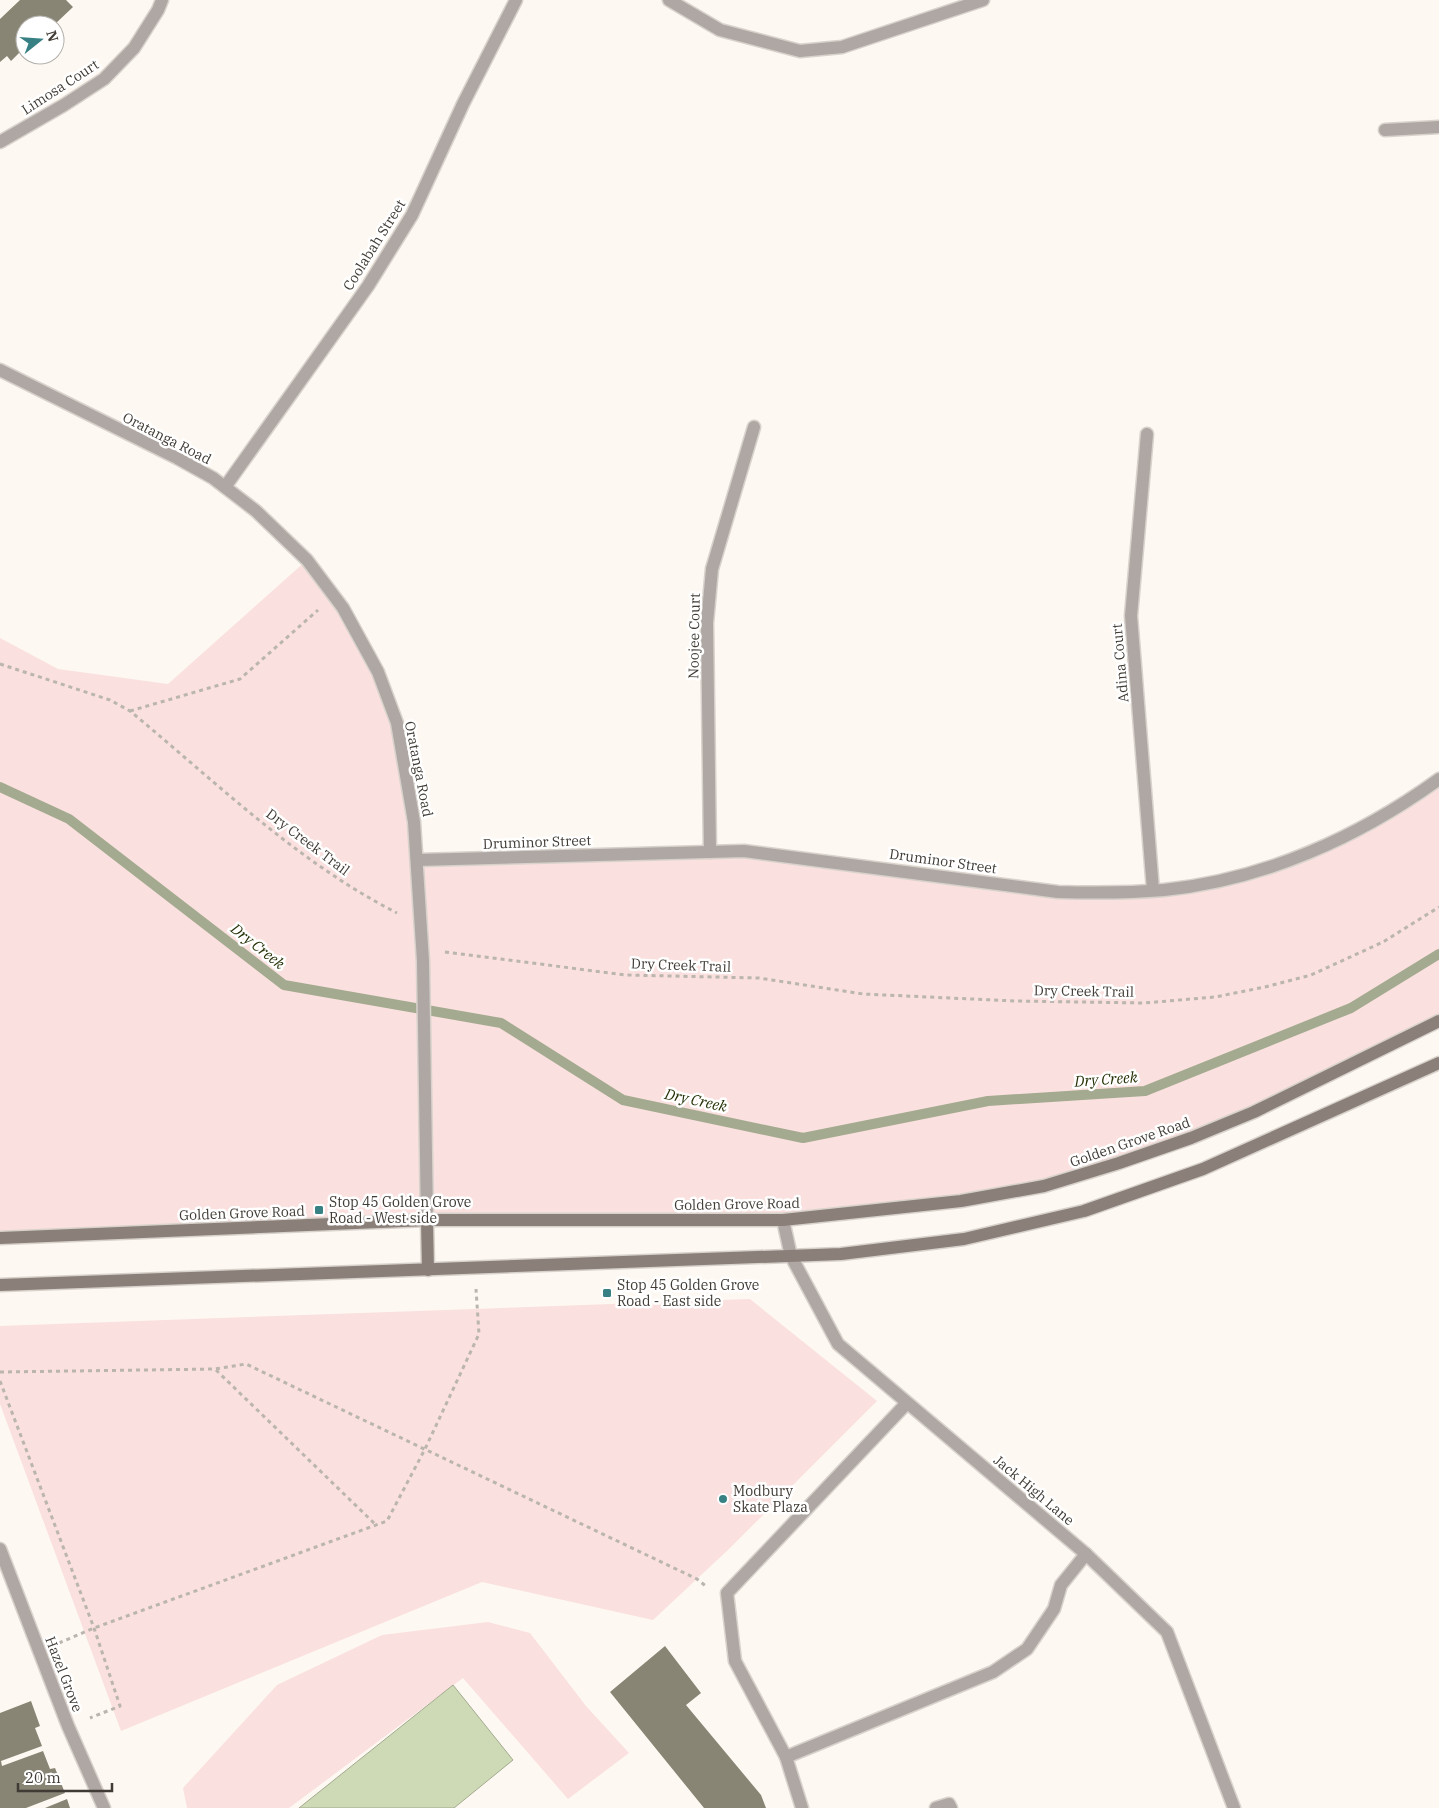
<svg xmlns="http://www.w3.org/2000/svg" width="1439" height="1808" font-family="'IBM Plex Serif',serif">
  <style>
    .green { fill: #fae0de }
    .water { fill: #cddab5; stroke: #a3aa8f }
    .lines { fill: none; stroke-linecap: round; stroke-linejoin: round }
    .stream { stroke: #a3aa8f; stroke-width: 10 }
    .building { fill: #888574 }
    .service-casing { stroke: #d8d2cc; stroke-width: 15 }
    .minor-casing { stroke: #d8d2cc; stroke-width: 15 }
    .secondary-casing { stroke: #d8d2cc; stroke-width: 15 }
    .path { stroke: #bbb5af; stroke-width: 3; stroke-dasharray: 4 4; stroke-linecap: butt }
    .service { stroke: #afa7a3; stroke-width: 12 }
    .minor { stroke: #afa7a3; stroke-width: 12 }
    .secondary { stroke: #8b7f79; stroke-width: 12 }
    .poi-dot { fill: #378084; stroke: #fff; stroke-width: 2 }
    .labels { text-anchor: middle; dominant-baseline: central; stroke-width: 5; stroke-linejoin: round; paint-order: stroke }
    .street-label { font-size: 14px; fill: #403b35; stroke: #fff }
    .poi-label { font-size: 14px; fill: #403b35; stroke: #fff; text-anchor: start }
    .water-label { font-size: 15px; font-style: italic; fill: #243005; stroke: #fff }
  </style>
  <rect width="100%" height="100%" fill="#fef8f2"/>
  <g class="green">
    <path d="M307,560L334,596L397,723L418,860L744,851L1058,892L1165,890L1309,853L1439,779V1021L1254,1112L1044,1186L783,1220H427L0,1238V638L58,669L168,684Z"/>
    <path d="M750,1299L877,1401L729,1549L653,1620L482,1582L121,1731L0,1404V1326Z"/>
    <path d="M488,1622L530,1633L586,1706L629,1753L568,1799L463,1678L289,1808H187L183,1788L277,1685L382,1635Z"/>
  </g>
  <path class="water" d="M453,1685L513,1760L454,1808H299Z"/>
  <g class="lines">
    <path class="stream" d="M0,787L69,819L284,985L501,1023L623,1100L803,1138L988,1101L1145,1091L1351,1008L1439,954"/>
  </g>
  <g class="building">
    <path d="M20,0H66L73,7L54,25H25V47L11,61L7,56L0,62V19Z"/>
    <path d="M665,1646L701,1693L686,1705L761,1795L766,1808H704L610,1692Z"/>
    <path d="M31,1701L40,1726L35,1728L42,1746L1,1761L2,1766L43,1751L50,1769L55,1768L65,1793L26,1808H0V1713Z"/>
    <path d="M67,1799L70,1808H45Z"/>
  </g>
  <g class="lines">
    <g class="service-casing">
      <g id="service">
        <path d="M786,1757L993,1672L1027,1649L1054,1609L1061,1585L1086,1554"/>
        <path d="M802,1808L786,1757L735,1661L727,1593L907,1403"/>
        <path d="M936,1808L949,1804L951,1808"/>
      </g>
    </g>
    <g class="minor-casing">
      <g id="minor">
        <path d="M669,0L720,30L800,51L842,47L983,0"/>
        <path d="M1385,130L1439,127"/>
        <path d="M0,142L64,105L104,79L134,48L158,10L162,0"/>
        <path d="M0,370L177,458L213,478L256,511L307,560L343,608L378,672L397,723L414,822L423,961L427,1220"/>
        <path d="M1147,434L1131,616L1153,890"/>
        <path d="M225,487L368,286L412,215L463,104L516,0"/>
        <path d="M710,852L707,623L712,569L754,427"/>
        <path d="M418,860L744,851L1058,892C1094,893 1129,893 1164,890C1264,880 1359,837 1439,779"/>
        <path d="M783,1220L791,1256L838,1344L1086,1554L1167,1632L1234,1808"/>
        <path d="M0,1549L68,1726L104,1808"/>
      </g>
    </g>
    <g class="secondary-casing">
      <g id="secondary">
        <path d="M427,1220L428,1270"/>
        <path d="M0,1238L427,1220H783L961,1201L1044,1186L1119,1163L1191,1138L1254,1112L1439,1021"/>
        <path d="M0,1285L841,1254L964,1239L1084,1211L1203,1169L1439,1063"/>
      </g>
    </g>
    <g class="path">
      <path d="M0,664L110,700L130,711C216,782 297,862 397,913"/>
      <path d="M130,711L240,679L318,610"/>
      <path d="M445,952L626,975L759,978L863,994L1015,1001L1144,1003L1215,997L1265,987L1311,975L1383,942L1439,907"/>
      <path d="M216,1370L376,1525"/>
      <path d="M0,1372L215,1369L246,1364L697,1579L707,1587"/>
      <path d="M0,1381L94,1628L120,1706L90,1718"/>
      <path d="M59,1643L94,1628L387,1521L425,1449L479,1334L476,1289"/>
    </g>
    <use href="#service" class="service"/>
    <use href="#minor" class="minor"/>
    <use href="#secondary" class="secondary"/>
  </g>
  <g class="poi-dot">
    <rect x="314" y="1205" width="10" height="10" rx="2.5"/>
    <rect x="602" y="1288" width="10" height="10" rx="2.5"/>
    <circle cx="723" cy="1499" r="5"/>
  </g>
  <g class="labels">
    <g class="street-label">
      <text transform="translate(60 87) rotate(-33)">Limosa Court</text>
      <text transform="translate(374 245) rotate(-58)">Coolabah Street</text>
      <text transform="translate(167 438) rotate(27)">Oratanga Road</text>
      <text transform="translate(694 636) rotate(-89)">Noojee Court</text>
      <text transform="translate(1120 663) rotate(-95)">Adina Court</text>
      <text transform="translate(419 769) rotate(79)">Oratanga Road</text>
      <text transform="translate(308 842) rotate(37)">Dry Creek Trail</text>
      <text transform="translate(537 842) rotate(-2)">Druminor Street</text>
      <text transform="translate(943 861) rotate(8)">Druminor Street</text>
      <text transform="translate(681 965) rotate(2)">Dry Creek Trail</text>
      <text transform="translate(1084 991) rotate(1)">Dry Creek Trail</text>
      <text transform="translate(1130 1142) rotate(-19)">Golden Grove Road</text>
      <text transform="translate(737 1204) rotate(-1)">Golden Grove Road</text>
      <text transform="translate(242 1213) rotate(-2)">Golden Grove Road</text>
      <text transform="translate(1034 1490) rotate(40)">Jack High Lane</text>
      <text transform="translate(64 1674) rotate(69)">Hazel Grove</text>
    </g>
    <g class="poi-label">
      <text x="329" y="1202">Stop 45 Golden Grove<tspan x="329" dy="16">Road - West side</tspan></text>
      <text x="617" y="1285">Stop 45 Golden Grove<tspan x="617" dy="16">Road - East side</tspan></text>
      <text x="733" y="1491">Modbury<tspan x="733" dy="16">Skate Plaza</tspan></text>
    </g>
    <g class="water-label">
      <text transform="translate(258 946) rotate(38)">Dry Creek</text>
      <text transform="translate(1106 1079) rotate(-4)">Dry Creek</text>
      <text transform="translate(696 1100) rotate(12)">Dry Creek</text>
    </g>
  </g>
  <g transform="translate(40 40) rotate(73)"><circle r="24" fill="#ffffff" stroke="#b3b1ae"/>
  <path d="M0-4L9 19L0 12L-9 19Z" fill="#378084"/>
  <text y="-8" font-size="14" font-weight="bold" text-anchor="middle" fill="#403b35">N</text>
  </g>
  <path d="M18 1783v8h94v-8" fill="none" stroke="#403b35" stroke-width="2.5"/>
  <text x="25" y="1783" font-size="15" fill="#403b35" stroke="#ffffff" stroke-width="4" paint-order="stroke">20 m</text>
</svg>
